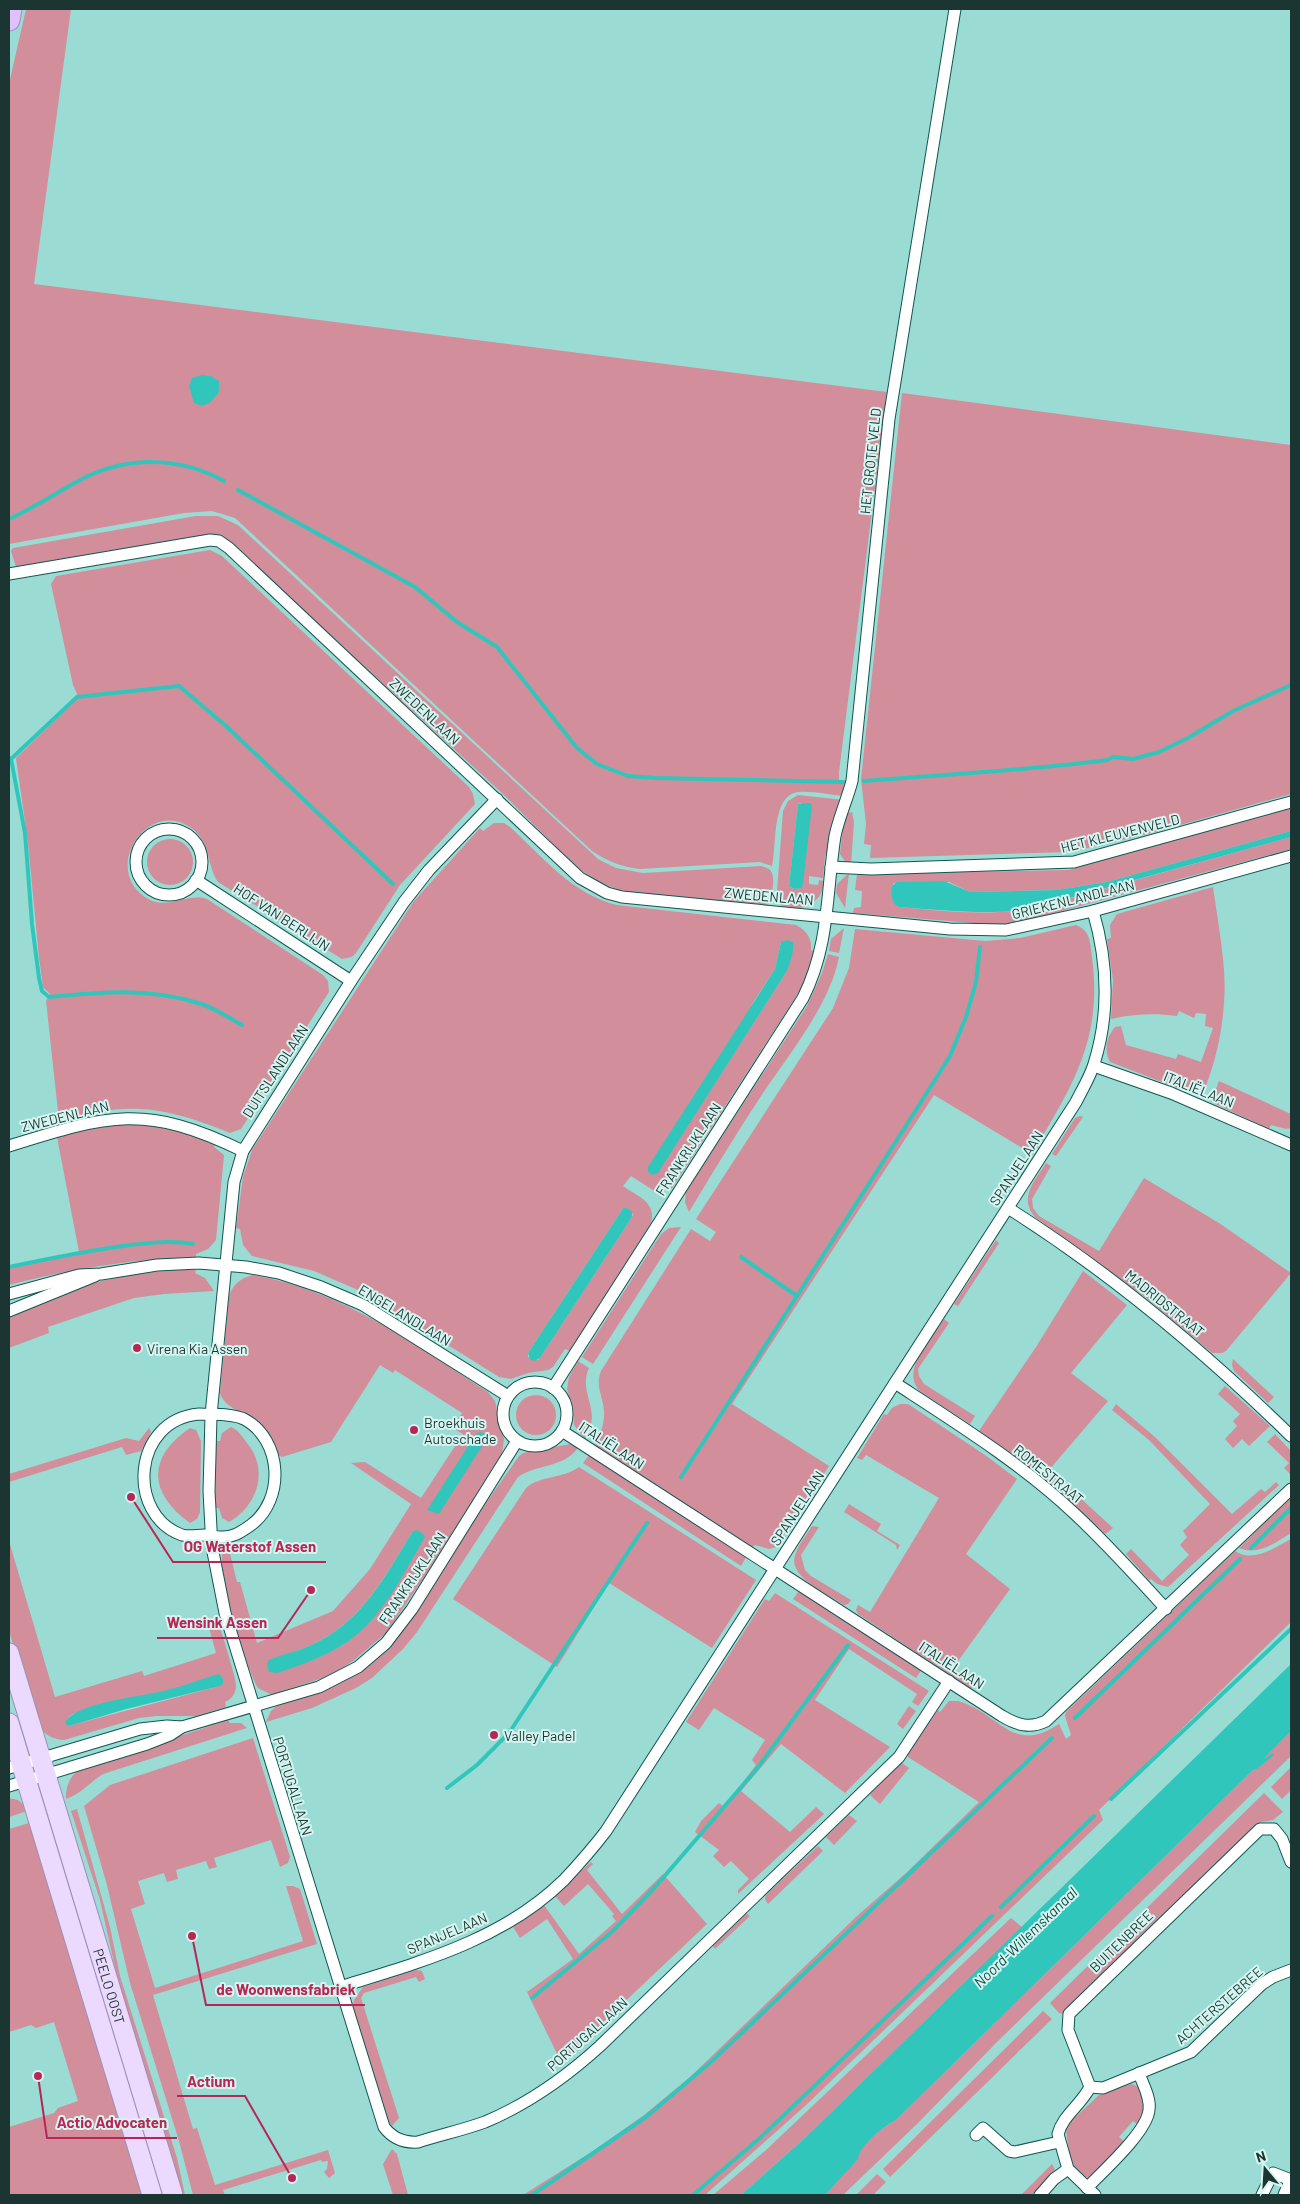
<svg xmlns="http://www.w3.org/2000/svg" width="1300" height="2204" font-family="Barlow,sans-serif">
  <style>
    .green { fill: #d38e9b; fill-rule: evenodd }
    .water { fill: #31c6bb }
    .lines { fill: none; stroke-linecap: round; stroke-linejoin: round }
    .stream { stroke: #31c6bb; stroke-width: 4 }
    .minor-casing { stroke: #105751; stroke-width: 13 }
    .tertiary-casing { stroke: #105751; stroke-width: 17 }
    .primary-casing { stroke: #9a91b6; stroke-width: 21 }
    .motorway-casing { stroke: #9a91b6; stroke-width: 23 }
    .minor { stroke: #fff; stroke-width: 11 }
    .tertiary { stroke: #fff; stroke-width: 15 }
    .primary { stroke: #ecdafe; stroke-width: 19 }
    .motorway { stroke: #dfc2fd; stroke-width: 21 }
    .poi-dot { fill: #b72756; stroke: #d6f5f1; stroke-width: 2 }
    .labels { text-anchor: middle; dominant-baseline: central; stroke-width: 4; stroke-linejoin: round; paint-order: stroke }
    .street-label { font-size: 14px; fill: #1a3532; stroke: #d6f5f1 }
    .poi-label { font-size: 14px; fill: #1a3532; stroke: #d6f5f1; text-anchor: start }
    .water-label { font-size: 15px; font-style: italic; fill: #0f4d48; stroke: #d6f5f1 }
    .leader { fill: none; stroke: #b72756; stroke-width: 2 }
    .callout-dot { fill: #b72756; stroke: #d6f5f1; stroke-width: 2 }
    .callout-label { font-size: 15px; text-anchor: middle; font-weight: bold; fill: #b72756; stroke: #d6f5f1; stroke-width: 4; stroke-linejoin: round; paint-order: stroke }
  </style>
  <rect width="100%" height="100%" fill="#9adbd4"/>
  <g class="green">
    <path d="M26,9H71L34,284L887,392L839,772V780H848L845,796C830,795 814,791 799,792C771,794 777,846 772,866L760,862L640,869C621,867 607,861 592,851L235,518L212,511L184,513L9,544V84Z"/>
    <path d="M902,393L1291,445V794L1148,834L1070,852L870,858L871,845L864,844L866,824L861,779Z"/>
    <path d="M196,516H218L238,525L598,859L616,868L643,873L761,866C762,866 767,868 769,869C777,875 772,898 767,906L623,891L602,884L575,866L504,795L228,541L126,549L16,567L11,551L13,548Z"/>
    <path d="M210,550L222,556L469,787L473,794L475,804L400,885L356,953L352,957L342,959L218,882C207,866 211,845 195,831C149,792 97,873 150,900C170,909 188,893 207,899L323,975L328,981L329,992L241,1129L230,1133C163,1106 129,1101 59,1121L46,1001L50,994L43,987L39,958L28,843L16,758L76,700L77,694L73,685L51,584L56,576Z"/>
    <path d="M798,795L844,800L825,856L823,878L809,876V884L818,885L819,880L823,881C823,885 823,889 821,893C816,906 788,916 779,903L777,891L783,811L788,801ZM801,803L803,884L801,888L795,889L789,886L798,804Z"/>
    <path d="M1291,807V831L1107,882L1057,890L970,892L949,882L894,883C889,890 895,899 898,907C945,911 992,917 1039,907L1291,837V849L1043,916L1004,924H985L853,913L854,908L861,907L862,891L855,890L857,874L1069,870Z"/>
    <path d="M852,812L854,822L851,865L846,863L840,854L843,825L848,813Z"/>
    <path d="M494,823H504L510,827C543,857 572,894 617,905L796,925C807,931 812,938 811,950L816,952L803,984L794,1000L672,1188L656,1192L631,1176L623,1186C637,1196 657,1202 651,1223L570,1351L565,1349L553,1367L548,1370L528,1373L511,1379L499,1377L365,1293L314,1271L252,1256L243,1245L240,1229L236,1228L243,1177L252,1150L414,901L480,828L483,831ZM781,942L785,974L656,1175L754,1001L775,969ZM624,1207L633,1214L632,1217L540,1358L538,1360L528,1357V1353Z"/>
    <circle cx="170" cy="862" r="23"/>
    <path d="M849,873L845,908L836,893L837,884Z"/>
    <path d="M1213,887C1217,915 1222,943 1224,970C1227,1011 1218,1061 1201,1097L1110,1062C1104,1051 1106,1037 1115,1027L1121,1026L1126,1045L1176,1059L1178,1054L1201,1062L1213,1028L1205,1026L1206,1014L1196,1013L1194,1018L1179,1011L1177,1016C1154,1013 1133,1014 1111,1019L1113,980L1107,939L1111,938L1110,925L1117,914Z"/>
    <path d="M1076,925C1091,931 1090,943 1092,957C1103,1040 1072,1086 1032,1154L934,1095L732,1404L829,1466L776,1547L769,1549L755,1545L752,1548L594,1446C600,1435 605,1424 604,1411C603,1396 595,1386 601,1371L691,1229L710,1241L716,1232L696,1219L833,1008L849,968L855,929L985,941L1020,938Z"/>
    <path d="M844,928L839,953L829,951L831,939Z"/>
    <path d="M828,954L839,957C830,1004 790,1053 763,1093C737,1132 713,1172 689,1212L685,1202L686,1192L807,1006L822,973Z"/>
    <path d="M1219,1081L1291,1114V1128L1286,1129L1271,1125L1269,1129L1211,1102Z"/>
    <path d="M1080,1116L1083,1117L1056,1156L1052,1154L1075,1118Z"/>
    <path d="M126,1124C158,1125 186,1132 216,1144L214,1147L224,1155L216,1240L208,1249L196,1254V1257C132,1259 71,1269 9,1285V1267L79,1252L57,1137L99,1127Z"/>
    <path d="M1046,1163L1051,1166L1032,1199L1033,1208L1039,1216L1099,1251L1144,1178L1219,1223L1291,1273L1226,1351L1222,1353H1212L1145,1297L1035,1217C1018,1197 1035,1181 1046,1163Z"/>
    <path d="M681,1227L593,1364L582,1357L661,1234L669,1228Z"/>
    <path d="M996,1240L999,1243L958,1306L954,1304Z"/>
    <path d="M171,1270H196L195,1273L205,1278L214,1291L164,1294L134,1298L48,1327L49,1333L9,1348V1314L88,1284L129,1275Z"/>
    <path d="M1083,1271L1127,1305L1071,1373L1108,1401L1049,1470L1059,1480L1053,1486L979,1431L1036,1347Z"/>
    <path d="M253,1275C342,1290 414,1344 488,1392L495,1401L504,1439L502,1454L497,1463L423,1579L386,1633L353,1661L331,1675L272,1695L258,1688C245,1666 221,1584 222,1559C222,1553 223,1550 228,1545L237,1582H240L257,1643L333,1611L370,1569L411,1504L351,1463L365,1462L421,1498L463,1434L452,1428L462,1413L395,1370L393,1373L380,1365L331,1442L282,1457L278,1455C273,1444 268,1433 259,1425C248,1412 225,1410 220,1393L229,1296C233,1284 241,1278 253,1275ZM413,1531L407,1566L385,1603L367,1624L343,1645L309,1662L284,1655C355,1635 377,1589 413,1531Z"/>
    <path d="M944,1319L949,1323L918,1369L919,1376L924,1384L975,1416L970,1424L922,1393C898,1372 931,1339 944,1319Z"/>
    <path d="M1233,1359L1274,1397L1268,1403L1234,1371L1232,1365Z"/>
    <path d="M578,1361L589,1368C581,1386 591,1399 592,1416C592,1424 588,1432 585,1439L574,1425L573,1409L567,1389L569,1377Z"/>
    <path d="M1225,1386L1270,1426L1249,1446L1242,1439L1233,1448L1225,1439L1237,1426L1233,1421L1240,1414L1218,1394Z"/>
    <circle cx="536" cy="1415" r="20"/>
    <path d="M900,1404H908L985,1455L1017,1479L966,1554L1010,1589L953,1668L975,1683L971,1689L858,1614L856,1610L858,1605L870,1612L939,1498L866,1455L862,1460L857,1458L884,1414L887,1415L892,1408Z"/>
    <path d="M1116,1404L1155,1437L1232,1514L1261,1489L1265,1492L1276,1482L1279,1485L1168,1587L1157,1584L1151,1579L1149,1580L1126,1554L1131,1549L1162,1581L1189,1555L1180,1545L1187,1537L1183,1531L1210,1504L1149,1440L1112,1410Z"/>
    <path d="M231,1427C238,1430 242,1436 247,1443C269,1469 258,1506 229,1522L222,1518L219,1508H215L216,1441H220L222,1433Z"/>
    <path d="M149,1428L151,1432L141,1451L126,1455L122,1447L9,1482V1474L126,1438L139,1441Z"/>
    <path d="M190,1428L196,1430L201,1441L200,1512L197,1519L190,1523C148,1493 147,1457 190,1428Z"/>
    <path d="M1275,1434L1291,1451L1290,1474L1284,1468L1289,1463L1267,1442Z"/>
    <path d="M570,1444L578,1448C563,1468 537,1464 518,1477L417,1632L403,1649L372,1678L356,1688L312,1708L266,1722L271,1711L279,1704L391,1645L421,1606L474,1520L519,1456L523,1453Z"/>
    <path d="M589,1455L746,1557L741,1566L583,1463Z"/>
    <path d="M579,1467L756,1580L712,1648L609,1583L557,1667L453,1599L526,1488C541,1475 563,1479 579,1467Z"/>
    <path d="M1066,1485L1113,1528L1105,1534L1061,1493Z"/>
    <path d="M1291,1496V1533C1275,1543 1258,1556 1239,1548Z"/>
    <path d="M849,1504L881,1524L877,1531L900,1545L897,1550L896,1545L844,1512Z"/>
    <path d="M812,1526L819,1527L801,1555L805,1570L811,1576L851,1600L848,1604L844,1605C828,1594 785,1576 796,1553C799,1543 807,1535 812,1526Z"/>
    <path d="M1291,1539V1622L1099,1810L1103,1820L805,2106L705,2195H523L593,2151L644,2115L689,2078L857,1916L906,1873L979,1802L908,1757V1752L938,1710L940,1712L949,1701H958C999,1712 1012,1756 1059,1724L1066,1739L1071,1735L1065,1716L1066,1712L1235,1551C1253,1563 1274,1548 1291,1539Z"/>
    <path d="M9,1541L55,1697L142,1671L144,1676L216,1653L208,1624L218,1621C221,1632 237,1679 236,1687C235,1694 232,1699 225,1702L226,1707L196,1716H156L139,1718L64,1740C51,1739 44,1734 37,1724L9,1631ZM220,1686L68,1726L69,1717L73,1714C122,1696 168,1691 220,1686Z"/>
    <path d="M799,1591L922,1669L916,1678L793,1599Z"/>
    <path d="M775,1593L929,1691L918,1706L912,1702L917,1694L849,1649L815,1700L890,1747L845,1793L781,1744L741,1791L790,1832L816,1807L824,1814L738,1894V1890L749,1879L731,1861L724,1867L713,1856L719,1850L695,1832L701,1821L719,1803L724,1807L756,1765L752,1760L765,1740L714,1708L699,1730L686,1722L765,1599L769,1601Z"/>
    <path d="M909,1706L916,1711L903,1729L897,1724Z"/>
    <path d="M228,1720L230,1723H241L247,1728L103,1774C90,1782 81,1794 66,1799C66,1786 69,1777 80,1769Z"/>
    <path d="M1291,1731V1756L997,2042L918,2123L843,2195H825L857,2159C859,2146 884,2126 896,2120L1253,1770L1257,1769L1273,1755L1266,1759L1264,1757Z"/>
    <path d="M253,1738L290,1857L288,1863L280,1867L271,1840L214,1858L217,1867L209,1869L206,1861L176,1870L178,1879L167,1882L164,1873L138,1881L145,1904L131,1909L155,1988L303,1941L286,1886H293L300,1889L317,1944L153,1995L193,2129L197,2128L215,2185L328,2150L335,2173L329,2178L324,2172L327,2169L328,2161L322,2162L321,2160L223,2190L225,2195H193L179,2141L130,1983L107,1885L84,1806L110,1785Z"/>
    <path d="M902,1763L909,1768L880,1804L870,1795L896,1766Z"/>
    <path d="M1291,1767V1790L1282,1799L1271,1787Z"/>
    <path d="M1264,1793L1283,1812L1273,1820L1261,1822L1064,2014L1059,2013L1050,2003Z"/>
    <path d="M9,1798L18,1800L30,1810L9,1817Z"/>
    <path d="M77,1809L110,1927L120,1976L177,2158L185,2195H181L178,2178L117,1976L100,1900L71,1811Z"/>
    <path d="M849,1815L857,1821L834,1845L826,1837Z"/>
    <path d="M29,1823L45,1875L66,1926L148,2195H9V2127L54,2113L58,2108L78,2101L54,2022L36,2028L31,2025L9,2032V1829Z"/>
    <path d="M818,1846L823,1851L768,1904L765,1899L766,1895Z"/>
    <path d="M591,1862L593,1864L587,1870L622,1914L663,1874L707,1924L561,2062L527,1992L573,1959L547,1919L520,1938L513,1927L544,1905L579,1954L616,1921L612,1916L614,1914L588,1884L564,1906L555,1896Z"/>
    <path d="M746,1913L750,1916L715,1949L712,1945Z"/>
    <path d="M1011,1918L1022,1927L806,2137L741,2195H713L765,2151Z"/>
    <path d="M416,1970L422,1971L425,1979L419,1982L416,1977L364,1993L361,1998L399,2118L392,2126L388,2121L353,2009L354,2000L363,1987Z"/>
    <path d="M1043,2011L1052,2019L890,2177L883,2169Z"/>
    <path d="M1131,2084C1143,2086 1144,2099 1147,2110L1140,2126L1133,2121L1119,2137L1125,2142L1092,2177C1071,2182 1068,2143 1066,2130L1067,2125L1099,2095Z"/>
    <path d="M392,2149L397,2154L408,2195H393L383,2164Z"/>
    <path d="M1052,2164L1055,2170L1032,2195H1021Z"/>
    <path d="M877,2174L886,2182L873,2195H856Z"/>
  </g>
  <g class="water">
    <path d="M202,375L211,376L219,381V392L211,402L202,406L194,403L189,386L192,378Z"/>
    <path d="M810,803L812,805L803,884L802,888L795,889L789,886L798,804Z"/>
    <path d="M1291,831V837L1026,910C983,915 941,910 898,907C891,902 891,894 892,886L897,882L944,881L970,892L1057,890L1107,882Z"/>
    <path d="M787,940L793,942C794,953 790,964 785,974L658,1173L652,1175L648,1172V1167L775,969L781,942Z"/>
    <path d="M624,1207L632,1211V1217L540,1358L534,1361L530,1359L528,1353Z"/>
    <path d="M480,1432L485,1434L486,1440L439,1514L427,1510L476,1434Z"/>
    <path d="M417,1530L423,1534L425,1537C402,1576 381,1622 341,1646C321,1658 299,1666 277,1673L269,1672L267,1664L269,1660C282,1654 296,1652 309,1646C362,1623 384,1578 413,1531Z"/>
    <path d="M1291,1664V1731L1264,1758H1266L1272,1753L1274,1755L1257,1769L1253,1770L896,2120C884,2126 859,2146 858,2159L825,2195H741L806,2137Z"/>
    <path d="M219,1674L223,1679V1684L220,1686L126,1709L76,1724L68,1726L65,1723C76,1702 140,1697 163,1691C182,1687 200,1679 219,1674Z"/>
  </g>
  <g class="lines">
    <g class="stream">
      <path d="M238,490L415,587L457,622L497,647L577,748L597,764L628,776L655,778L843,782"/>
      <path d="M9,519C34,508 56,493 80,480C126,456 179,456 224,481"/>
      <path d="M9,758L11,759L77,697L179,686L226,726L393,884"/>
      <path d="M11,759L25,833L32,924L39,978L42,991L49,997C100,992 151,987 201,1004C215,1008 229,1018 242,1025"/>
      <path d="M864,781C945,774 1026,771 1107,760L1113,757L1133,759L1159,752L1188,738L1233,711L1291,685"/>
      <path d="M741,1257L797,1296"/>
      <path d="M9,1267C47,1259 85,1251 123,1246C146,1243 170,1240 193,1244"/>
      <path d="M681,1477L904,1129L950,1056L966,1017L976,982L980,947"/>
      <path d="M1251,1548L1291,1508"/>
      <path d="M1075,1718L1240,1559"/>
      <path d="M447,1788L477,1765L509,1733L647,1523"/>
      <path d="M1111,1799L1291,1629"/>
      <path d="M1001,1907L1094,1816"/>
      <path d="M532,1998L613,1931L656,1886L755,1771L848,1645"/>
      <path d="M532,2195L646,2117L712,2061L1052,1738"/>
      <path d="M693,2195L760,2138L992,1916"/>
    </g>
    <g class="minor-casing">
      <g id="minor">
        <path d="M9,574L210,540L219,541L229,548L580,878L607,893L622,897L950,929L1006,930L1093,911L1291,856"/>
        <path d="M497,799L429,870L404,902L351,981L243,1151L234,1182L211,1415L210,1455L209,1491L212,1547L225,1613L384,2127C393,2139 404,2143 418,2142C440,2135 463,2130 485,2122C528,2104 566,2077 600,2046L899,1757L949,1681"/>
        <circle cx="169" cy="862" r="33"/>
        <path d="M831,867L871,869L1074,862L1291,802"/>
        <path d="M196,880L351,981"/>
        <path d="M1094,1066L1171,1093L1291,1145"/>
        <path d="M9,1146C108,1115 145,1103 243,1151"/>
        <path d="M1008,1208C1111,1273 1204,1351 1291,1436"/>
        <path d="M9,1294L79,1275L101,1274L157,1265L199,1263L246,1267L279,1273L321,1287L363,1305L508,1396"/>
        <path d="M9,1311L95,1276"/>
        <circle cx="535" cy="1414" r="32"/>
        <path d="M895,1383C958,1424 1022,1464 1076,1515C1108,1545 1137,1577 1166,1609"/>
        <path d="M553,1388L803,998C830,944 826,894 835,836C839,817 847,800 852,781L889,419L955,9"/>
        <path d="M199,1414C213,1415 231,1413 244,1419C283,1440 285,1500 251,1525C241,1532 233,1538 220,1537C215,1537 210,1535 205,1535C197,1535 190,1537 182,1535C126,1515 132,1420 199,1414Z"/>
        <path d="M562,1431L1002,1716C1017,1725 1030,1729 1046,1721L1291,1489"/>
        <path d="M9,1768L140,1729L167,1726L182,1727"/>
        <path d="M9,1786L147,1744L170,1735L182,1727L319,1687L358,1667L386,1643L412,1609L517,1441"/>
        <path d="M340,1987C420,1962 503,1940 564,1880C579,1864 593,1848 606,1831L1076,1102C1082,1090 1090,1077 1094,1064C1110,1013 1108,962 1093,911"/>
        <path d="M1090,2087L1103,2088L1191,2052L1262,1984L1273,1977L1291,1970"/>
        <path d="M976,2135L983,2128L1009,2151L1015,2152L1059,2142"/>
        <path d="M1087,2188C1103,2171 1147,2132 1149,2110C1151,2098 1143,2085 1139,2073"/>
        <path d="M1040,2195L1054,2179L1068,2169"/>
        <path d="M1095,2195L1068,2169L1058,2134C1063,2115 1081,2105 1090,2087L1068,2030L1069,2014L1260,1829H1274L1282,1839L1291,1862"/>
        <path d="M1262,2195L1273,2173L1291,2180"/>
      </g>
    </g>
    <g class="tertiary-casing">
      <path id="tertiary" d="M1286,2195L1291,2184"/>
    </g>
    <g class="primary-casing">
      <g id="primary">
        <path id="s1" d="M9,1653L173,2195"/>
        <path d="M9,1723L152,2195"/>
      </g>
    </g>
    <g class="motorway-casing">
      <path id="motorway" d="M9,20L11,9"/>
    </g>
    <use href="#minor" class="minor"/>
    <use href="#tertiary" class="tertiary"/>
    <use href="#primary" class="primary"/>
    <use href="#motorway" class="motorway"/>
  </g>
  <g class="poi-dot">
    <circle cx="137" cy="1348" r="5"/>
    <circle cx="414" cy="1430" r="5"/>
    <circle cx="494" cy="1735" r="5"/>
  </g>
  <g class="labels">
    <g class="street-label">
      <text transform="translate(870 461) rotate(-84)">HET GROTE VELD</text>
      <text transform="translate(425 711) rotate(43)">ZWEDENLAAN</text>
      <text transform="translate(1120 833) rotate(-14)">HET KLEUVENVELD</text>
      <text transform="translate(769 896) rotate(5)">ZWEDENLAAN</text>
      <text transform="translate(1073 899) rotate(-14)">GRIEKENLANDLAAN</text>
      <text transform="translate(282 917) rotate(33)">HOF VAN BERLIJN</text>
      <text transform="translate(275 1071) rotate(-57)">DUITSLANDLAAN</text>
      <text transform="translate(1199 1089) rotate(22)">ITALIËLAAN</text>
      <text transform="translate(65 1116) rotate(-14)">ZWEDENLAAN</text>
      <text transform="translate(688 1149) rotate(-57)">FRANKRIJKLAAN</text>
      <text transform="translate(1016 1168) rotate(-57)">SPANJELAAN</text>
      <text transform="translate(1165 1303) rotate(39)">MADRIDSTRAAT</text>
      <text transform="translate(405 1315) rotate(31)">ENGELANDLAAN</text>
      <text transform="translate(612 1445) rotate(33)">ITALIËLAAN</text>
      <text transform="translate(1049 1474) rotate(39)">ROMESTRAAT</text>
      <text transform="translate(797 1508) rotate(-57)">SPANJELAAN</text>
      <text transform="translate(412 1578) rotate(-56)">FRANKRIJKLAAN</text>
      <text transform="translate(952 1665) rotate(33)">ITALIËLAAN</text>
      <text transform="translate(293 1786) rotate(73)">PORTUGALLAAN</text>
      <text transform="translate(447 1933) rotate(-23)">SPANJELAAN</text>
      <text transform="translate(1121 1941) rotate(-44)">BUITENBREE</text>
      <text stroke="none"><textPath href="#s1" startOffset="348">PEELO OOST</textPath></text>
      <text transform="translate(1219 2005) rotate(-41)">ACHTERSTEBREE</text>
      <text transform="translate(587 2034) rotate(-42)">PORTUGALLAAN</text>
    </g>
    <g class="poi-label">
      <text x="147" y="1348">Virena Kia Assen</text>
      <text x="424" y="1422">Broekhuis<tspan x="424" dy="16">Autoschade</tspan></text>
      <text x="504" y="1735">Valley Padel</text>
    </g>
    <g class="water-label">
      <text transform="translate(1025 1937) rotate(-44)">Noord-Willemskanaal</text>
    </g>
  </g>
  <path class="leader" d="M131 1497L173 1562H326M311 1590L278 1638H157M192 1936L206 2005H365M292 2178L245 2096H177M38 2076L47 2138H177"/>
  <g class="callout-dot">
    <circle cx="131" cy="1497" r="5"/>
    <circle cx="311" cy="1590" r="5"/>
    <circle cx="192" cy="1936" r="5"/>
    <circle cx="292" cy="2178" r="5"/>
    <circle cx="38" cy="2076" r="5"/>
  </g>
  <g class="callout-label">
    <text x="250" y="1552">OG Waterstof Assen</text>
    <text x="217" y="1628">Wensink Assen</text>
    <text x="286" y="1995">de Woonwensfabriek</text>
    <text x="211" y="2087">Actium</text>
    <text x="112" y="2128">Actio Advocaten</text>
  </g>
  <rect width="1300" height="2204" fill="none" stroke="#1a3532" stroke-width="20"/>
  <g transform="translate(1265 2169) rotate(342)" stroke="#d6f5f1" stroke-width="4" paint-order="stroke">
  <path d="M0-4L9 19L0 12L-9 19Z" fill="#1a3532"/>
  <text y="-8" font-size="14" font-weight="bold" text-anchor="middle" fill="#1a3532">N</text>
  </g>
</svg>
